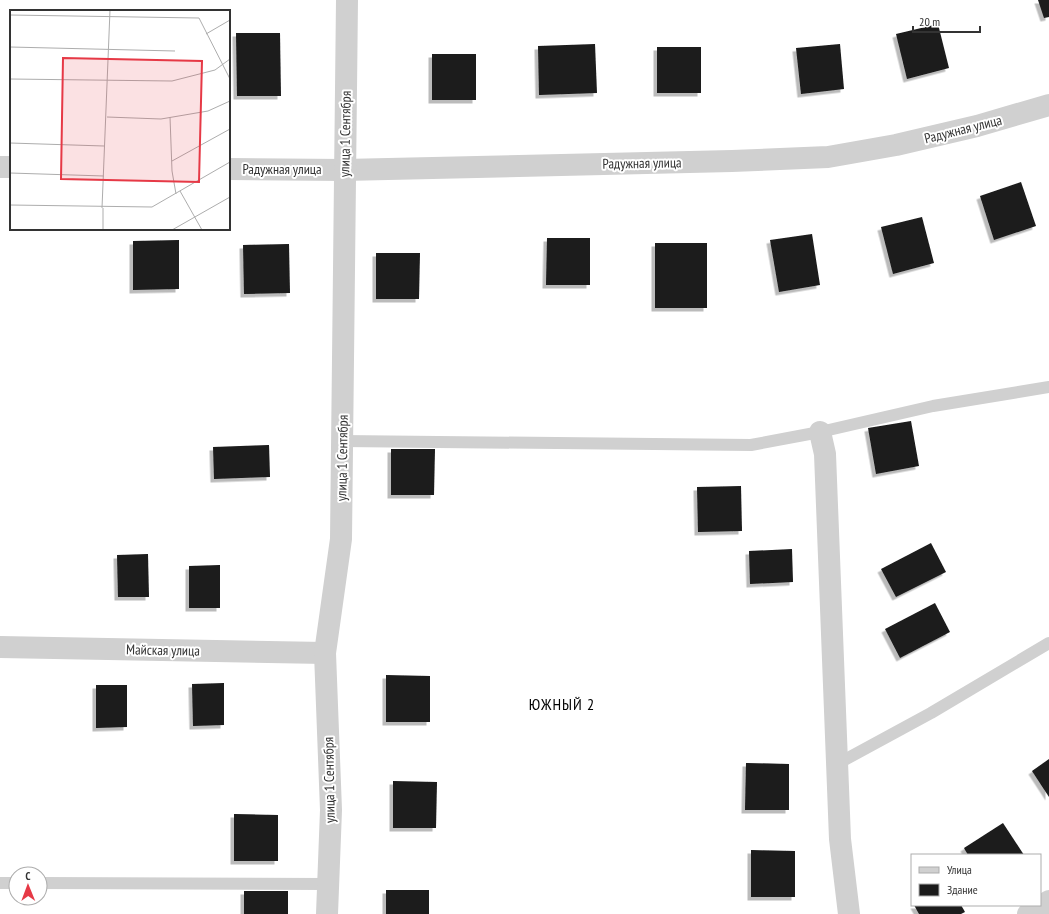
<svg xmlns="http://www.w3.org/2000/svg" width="1049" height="914" font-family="'PT Sans Narrow',sans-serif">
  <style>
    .building { fill: #1a1a1a; filter: url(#shadow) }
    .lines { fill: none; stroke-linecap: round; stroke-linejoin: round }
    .service { stroke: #d0d0d0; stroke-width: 12 }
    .minor { stroke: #d0d0d0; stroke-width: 22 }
    .labels { text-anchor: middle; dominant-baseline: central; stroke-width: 4; stroke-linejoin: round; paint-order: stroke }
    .street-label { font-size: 14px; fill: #333; stroke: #fff }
    .quarter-label { font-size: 16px; letter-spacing: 1px; fill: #000; stroke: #fff }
    .inset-road { fill: none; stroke: #adadad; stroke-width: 1 }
    .view { fill: #e63946; fill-opacity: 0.15; stroke: #e63946; stroke-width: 2 }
    .inset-edge { fill: none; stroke: #333; stroke-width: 2 }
  </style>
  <defs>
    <filter id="shadow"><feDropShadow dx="-3.5" dy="3.5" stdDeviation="0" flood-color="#0004"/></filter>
  </defs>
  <rect width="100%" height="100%" fill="#fff"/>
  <g class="building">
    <path d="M1038,0H1049V17L1044,18Z"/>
    <path d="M938,24L949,68L907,79L896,34Z"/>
    <path d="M236,33H280L281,96H237Z"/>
    <path d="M595,44L597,93L539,95L538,46Z"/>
    <path d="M840,44L844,89L801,94L796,48Z"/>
    <rect x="657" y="47" width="44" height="46"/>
    <rect x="432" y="54" width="44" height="46"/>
    <path d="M1021,182L1036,226L994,240L980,196Z"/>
    <path d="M922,217L934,263L893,274L881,227Z"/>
    <path d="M812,234L820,285L779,292L770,240Z"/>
    <path d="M547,238H590V285H546Z"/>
    <path d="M179,240V289L133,290V241Z"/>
    <rect x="655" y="243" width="52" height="65"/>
    <path d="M289,244L290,293L244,294L243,245Z"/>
    <path d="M376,253H420L419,299H376Z"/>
    <path d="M911,421L919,466L876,474L868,428Z"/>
    <path d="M269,445L270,477L214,479L213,447Z"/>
    <path d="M391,449H435L434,495H391Z"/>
    <path d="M741,486L742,531L698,532L697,487Z"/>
    <path d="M931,543L946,572L896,597L881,569Z"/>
    <path d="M792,549L793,582L750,584L749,551Z"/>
    <path d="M148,554L149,597H118L117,555Z"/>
    <path d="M220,565V608H189V566Z"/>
    <path d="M935,603L950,632L900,658L885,629Z"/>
    <path d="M386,675L430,676V722H386Z"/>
    <path d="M224,683V725L193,726L192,684Z"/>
    <path d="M96,685H127V727L96,728Z"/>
    <path d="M1049,759V797L1032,771Z"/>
    <path d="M746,763L789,764V810H745Z"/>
    <path d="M393,781L437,782L436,828H393Z"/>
    <path d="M234,814L278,815V861H234Z"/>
    <path d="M1003,823L1024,855H968L964,848Z"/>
    <path d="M751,850L795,851V897H751Z"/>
    <rect x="386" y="890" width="43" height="24"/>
    <rect x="244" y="891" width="44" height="23"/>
    <path d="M914,905H961L965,912L961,914H919Z"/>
  </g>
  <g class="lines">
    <g class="service">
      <path d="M342,441L751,445L820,432L933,406L1049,387"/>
      <path d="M837,764L931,713L1049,643"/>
      <path d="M0,883H16"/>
      <path d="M40,883L328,884"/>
    </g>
    <g class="minor">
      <path d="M0,167H11"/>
      <path d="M229,169L344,170L732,161L828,157L896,145L977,126L1049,105"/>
      <path d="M820,432L825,454L840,839L849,914"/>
      <path d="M0,647L325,653"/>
      <path d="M327,914L331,810L325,653L341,539L347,0"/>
      <path d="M1028,914L1049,901"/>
    </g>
  </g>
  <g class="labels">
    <g class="street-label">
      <text transform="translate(963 129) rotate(-14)">Радужная улица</text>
      <text transform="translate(345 134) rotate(-89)">улица 1 Сентября</text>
      <text transform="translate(642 163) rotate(-1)">Радужная улица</text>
      <text x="282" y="169">Радужная улица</text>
      <text transform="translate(342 458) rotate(-89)">улица 1 Сентября</text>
      <text transform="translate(163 650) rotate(1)">Майская улица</text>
      <text transform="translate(329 780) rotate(-91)">улица 1 Сентября</text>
    </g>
    <g class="quarter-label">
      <text x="562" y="704">ЮЖНЫЙ 2</text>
    </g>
  </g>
  <g transform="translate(10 10)">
    <rect width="220" height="220" fill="#fff"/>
    <path class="inset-road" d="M0,5L189,8M189,8L220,69M196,24L220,10M0,37L165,41M0,69L162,71L205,60L220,49M97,107L151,109L198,101L220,91M160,107L162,161L166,184M0,133L94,136M162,151L220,119M0,163L94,166M170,181L192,220M0,195L142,197L220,152M92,198L100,0M93,198V220M162,220L220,187"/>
    <path class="view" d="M53,48L192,51L189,172L51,169Z"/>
    <rect width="220" height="220" class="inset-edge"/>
  </g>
  <rect x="911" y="854" width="130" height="52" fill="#ffffff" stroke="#adadad"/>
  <rect x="919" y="867" width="20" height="6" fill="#d0d0d0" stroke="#adadad"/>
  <text x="947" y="874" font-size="12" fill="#333333">Улица</text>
  <rect x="919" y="884" width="20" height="12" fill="#1a1a1a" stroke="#adadad"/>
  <text x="947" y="894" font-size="12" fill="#333333">Здание</text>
  <g transform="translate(28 886) rotate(359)"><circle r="19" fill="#ffffff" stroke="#adadad"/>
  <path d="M0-3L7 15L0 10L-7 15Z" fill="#e63946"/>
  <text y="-6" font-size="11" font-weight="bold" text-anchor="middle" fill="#333333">С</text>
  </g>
  <path d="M913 26v6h67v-6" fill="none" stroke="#333333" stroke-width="2"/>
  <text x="919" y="26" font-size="12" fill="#333333" stroke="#ffffff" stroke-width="3" paint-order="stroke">20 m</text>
</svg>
